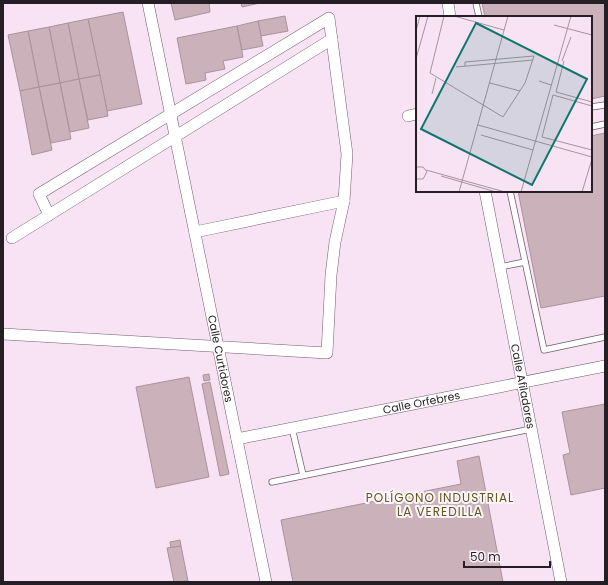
<svg xmlns="http://www.w3.org/2000/svg" width="608" height="585" font-family="Poppins,sans-serif">
  <style>
    .building { fill: #cbb2ba; stroke: #ab929a }
    .lines { fill: none; stroke-linecap: round; stroke-linejoin: round }
    .service-casing { stroke: #705e6d; stroke-width: 7 }
    .minor-casing { stroke: #705e6d; stroke-width: 12 }
    .service { stroke: #fff; stroke-width: 5.5 }
    .minor { stroke: #fff; stroke-width: 11 }
    .labels { text-anchor: middle; dominant-baseline: central; stroke-width: 4; stroke-linejoin: round; paint-order: stroke }
    .street-label { font-size: 11px; fill: #251e24; stroke: #fdf5fb }
    .neighbourhood-label { font-size: 12px; letter-spacing: 1px; fill: #62561a; stroke: #fdf5fb }
    .inset-road { fill: none; stroke: #a494a1; stroke-width: 1 }
    .view { fill: #0f766e; fill-opacity: 0.15; stroke: #0f766e; stroke-width: 2 }
    .inset-edge { fill: none; stroke: #251e24; stroke-width: 2 }
  </style>
  <rect width="100%" height="100%" fill="#f8e3f4"/>
  <g class="building">
    <path d="M171,3H209L210,12L175,20Z"/>
    <path d="M241,3H260L242,7Z"/>
    <path d="M482,3H605V96L591,99V17H485Z"/>
    <path d="M123,12L142,104L107,111L88,19Z"/>
    <path d="M285,16L288,31L261,36L258,21Z"/>
    <path d="M88,19L100,75L79,79L68,23Z"/>
    <path d="M258,21L263,46L242,50L237,26Z"/>
    <path d="M68,23L79,79L60,83L49,27Z"/>
    <path d="M237,26L243,57L223,61L225,69L205,73L206,80L186,84L177,38Z"/>
    <path d="M49,27L60,83L39,87L28,31Z"/>
    <path d="M28,31L39,87L20,91L8,35Z"/>
    <path d="M100,75L108,116L88,120L79,79Z"/>
    <path d="M79,79L89,128L70,132L60,83Z"/>
    <path d="M60,83L71,139L51,143L39,87Z"/>
    <path d="M39,87L52,150L32,155L20,91Z"/>
    <path d="M605,133V296L541,308L518,191H591V136Z"/>
    <path d="M209,374L210,380L204,381L203,375Z"/>
    <path d="M189,377L209,477L156,488L136,387Z"/>
    <path d="M210,382L229,474L220,476L202,384Z"/>
    <path d="M605,404V488L571,495L563,455L570,453L562,412Z"/>
    <path d="M479,456L503,582H293L281,520L461,484L457,461Z"/>
    <path d="M180,540L181,546L171,548L170,542Z"/>
    <path d="M181,546L188,581L174,582L167,548Z"/>
  </g>
  <g class="lines">
    <g class="service-casing">
      <g id="service">
        <path d="M476,3L479,17"/>
        <path d="M591,107L605,105"/>
        <path d="M591,127L605,124"/>
        <path d="M510,191L544,350L605,337"/>
        <path d="M500,267L525,262"/>
        <path d="M292,428L303,475"/>
        <path d="M272,482L531,429"/>
      </g>
    </g>
    <g class="minor-casing">
      <g id="minor">
        <path id="s1" d="M148,3L266,582"/>
        <path d="M448,3L450,17"/>
        <path d="M408,116L417,114"/>
        <path id="s2" d="M485,191L561,582"/>
        <path d="M195,232L344,201"/>
        <path d="M12,238L332,39"/>
        <path d="M3,334L327,353L331,275L335,242L344,201L347,154L329,18L39,194L49,215"/>
        <path id="s3" d="M237,439L605,366"/>
      </g>
    </g>
    <use href="#service" class="service"/>
    <use href="#minor" class="minor"/>
  </g>
  <g class="labels">
    <g class="street-label">
      <text stroke="none"><textPath href="#s1" startOffset="363">Calle Curtidores</textPath></text>
      <text stroke="none"><textPath href="#s2" startOffset="199">Calle Afiladores</textPath></text>
      <text stroke="none"><textPath href="#s3" startOffset="188">Calle Orfebres</textPath></text>
    </g>
    <g class="neighbourhood-label">
      <text x="440" y="497">POLÍGONO INDUSTRIAL<tspan x="440" dy="14">LA VEREDILLA</tspan></text>
    </g>
  </g>
  <g transform="translate(416 16)">
    <rect width="176" height="176" fill="#f8e3f4"/>
    <path class="inset-road" d="M28,0L14,57L87,101L109,67L118,40L49,46V50M38,0L88,14M138,9L176,19M0,15L4,0M0,43L12,0M146,45L155,21M148,45L140,76L176,86M40,51L117,44M123,65L135,69M74,67L104,75M16,78L20,62M176,90L137,79L126,121L176,134M62,109L176,141M65,119L117,134M0,151H7L11,156L7,163H0M10,154L89,176M25,160L80,176M43,176L92,0M105,176L155,0M166,176L176,143"/>
    <path class="view" d="M60,7L171,63L116,169L5,113Z"/>
    <rect width="176" height="176" class="inset-edge"/>
  </g>
  <rect width="608" height="585" fill="none" stroke="#251e24" stroke-width="8"/>
  <path d="M464 561v6h86v-6" fill="none" stroke="#251e24" stroke-width="2"/>
  <text x="470" y="561" font-size="12" fill="#251e24" stroke="#fdf5fb" stroke-width="3" paint-order="stroke">50 m</text>
</svg>
